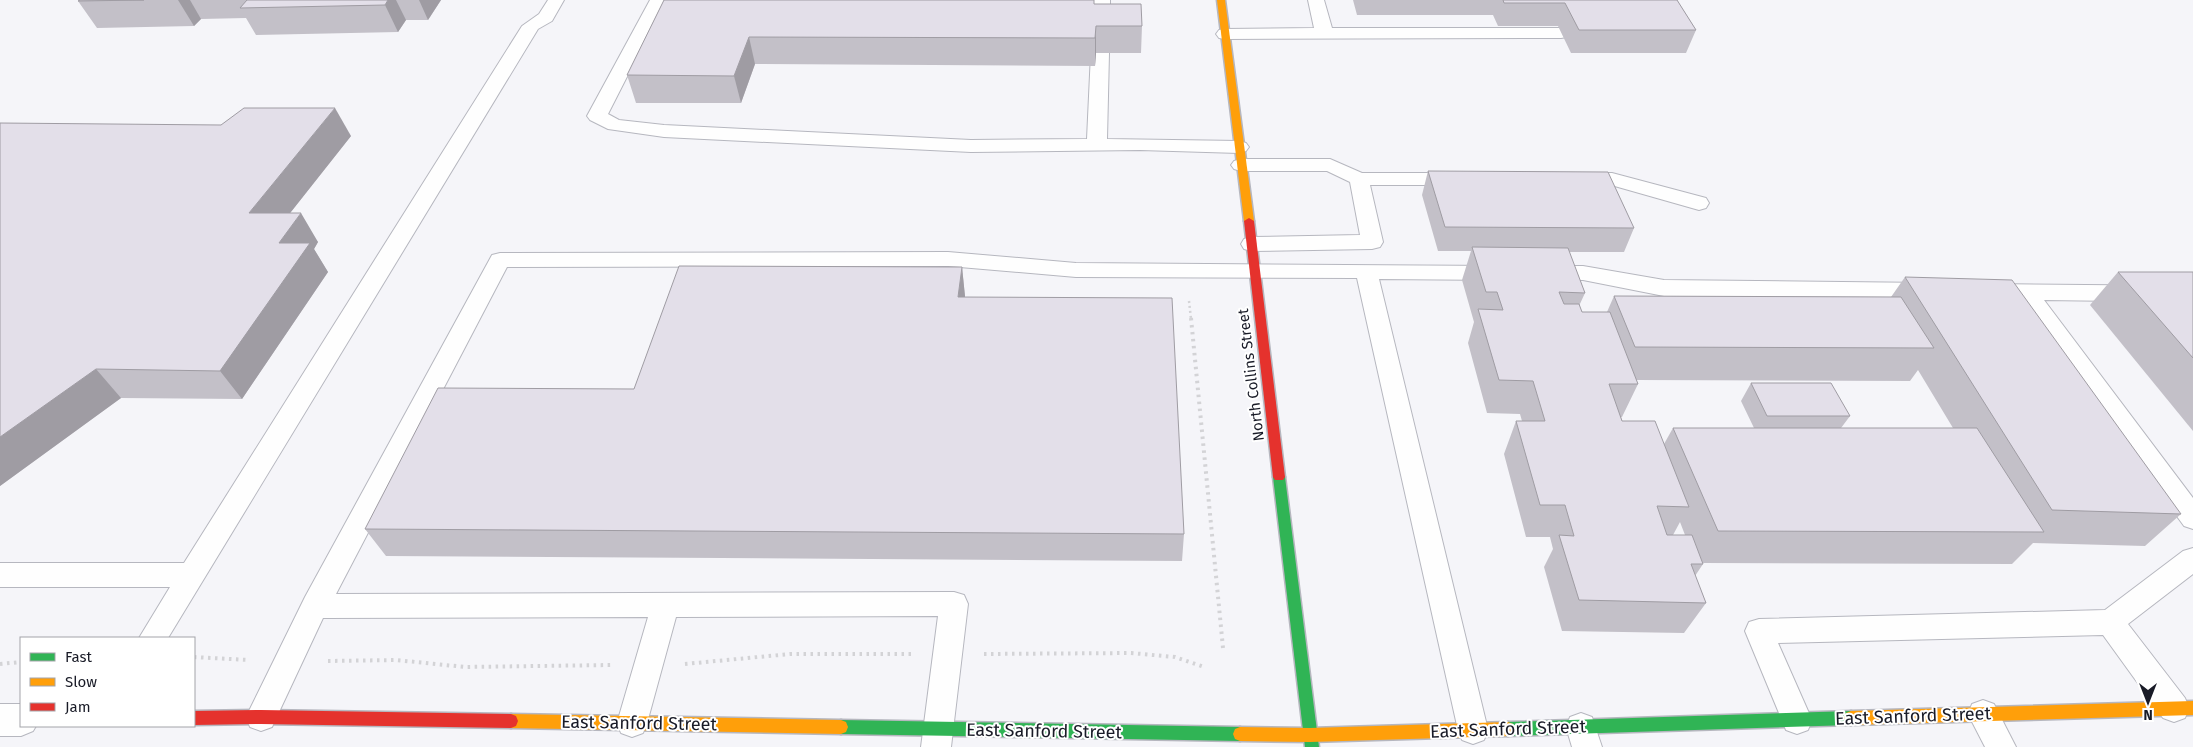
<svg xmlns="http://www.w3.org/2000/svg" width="2193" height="747" font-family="'Fira Sans',sans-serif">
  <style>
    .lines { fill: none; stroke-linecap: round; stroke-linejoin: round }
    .lane-casing { stroke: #b6b7bf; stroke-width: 2 }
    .street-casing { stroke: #b6b7bf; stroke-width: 2 }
    .fast-casing { stroke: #b6b7bf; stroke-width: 3 }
    .slow-casing { stroke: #b6b7bf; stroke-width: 3 }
    .jam-casing { stroke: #b6b7bf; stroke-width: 3 }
    .path-far1 { stroke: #d3d3d6; stroke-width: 2.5; stroke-dasharray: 2 3; stroke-linecap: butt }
    .path { stroke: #d3d3d6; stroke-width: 4; stroke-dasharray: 2.5 4.5; stroke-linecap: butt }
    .lane { fill: #fefefe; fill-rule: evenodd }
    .street { fill: #fefefe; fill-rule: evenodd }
    .fast { fill: #30b455; fill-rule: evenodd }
    .slow { fill: #ff9f0a; fill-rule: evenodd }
    .jam { fill: #e5322d; fill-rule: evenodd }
    .wall { fill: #c3c0c8; fill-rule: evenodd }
    .shaded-wall { fill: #9f9ca3 }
    .building { fill: #e3dfe9; stroke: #9f9ca3 }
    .labels { text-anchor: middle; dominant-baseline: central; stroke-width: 4; stroke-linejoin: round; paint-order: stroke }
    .street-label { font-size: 15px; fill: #191b27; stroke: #fff }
    .near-street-label { font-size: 18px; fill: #191b27; stroke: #fff }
  </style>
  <rect width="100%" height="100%" fill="#f5f5f9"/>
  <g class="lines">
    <g class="lane-casing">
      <g id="lane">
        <path d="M548,0H564L552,21L538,29L168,638H139L170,587H0V563H184L522,26L539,14Z"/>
        <path d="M650,0H666L608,114L619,120L664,125L971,140L1087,139L1091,53L1094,49L1100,48L1106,49L1109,53L1107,139L1239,141L1246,143L1249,147L1246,151L1239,153L1140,150L971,152L664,137L608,129L590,120L587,116Z"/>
        <path d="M1094,0H1110V31L1107,35H1095L1092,31Z"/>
        <path d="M1308,0H1324L1332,28H1561L1567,29L1570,33L1567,37L1561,38L1225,39L1219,38L1216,34L1219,30L1225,29L1314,28Z"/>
        <path d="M1241,159H1330L1362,173H1458L1465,175L1468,179L1465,183L1458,185H1370L1383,242L1380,247L1372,249L1252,251L1244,249L1241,244L1244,239L1252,237L1360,235L1350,182L1327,171H1241L1234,169L1231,165L1234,161Z"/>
        <path d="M1579,173H1612L1706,198L1709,203L1706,208L1699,210L1611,185L1572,183L1569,179L1572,175Z"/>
        <path d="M948,252L1076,263L1498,266L1506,268L1509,273L1506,278L1498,280L1379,279L1488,730L1484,740L1473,744L1462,740L1458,730L1357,278L1076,277L948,266L507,267L336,594L954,592L964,595L968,604L951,747H921L938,616L676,617L647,723L643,733L632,737L621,733L617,723L648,617L323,618L272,727L261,731L250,727L246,717L305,597L492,255L500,253Z"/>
        <path d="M1546,266H1583L1664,280L1929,283L1937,286L1940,291L1937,296L1929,299L1664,296L1583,280H1546L1538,278L1535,273L1538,268Z"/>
        <path d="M1990,284L2193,286V302L2044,300L2193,498V529L2184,526L2020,300H1990L1982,297L1979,292L1982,287Z"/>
        <path d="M2193,548V574L2128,624L2185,698L2189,708L2185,718L2174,722L2163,718L2103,635L1778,643L1812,720L1808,730L1797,734L1786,730L1745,631L1749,622L1759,619L2105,610L2183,551Z"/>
        <path d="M1983,700L1994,704L2016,747H1985L1968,714L1972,704Z"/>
        <path d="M1581,713L1592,717L1602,747H1572L1566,727L1570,717Z"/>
      </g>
    </g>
    <g class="street-casing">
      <path id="street" d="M0,704H21V726H36L33,731L21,736H0Z"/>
    </g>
    <g class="fast-casing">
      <g id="fast">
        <path d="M1279,472L1283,474L1285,477L1319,747H1305L1273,477L1275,474Z"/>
        <path d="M1851,711L1856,713L1858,718L1856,723L1851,725L1508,736L1503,734L1501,729L1503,724L1508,722Z"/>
        <path d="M841,720L1240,727L1245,729L1247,734L1245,739L1240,741L841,734L836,732L834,727L836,722Z"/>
      </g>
    </g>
    <g class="slow-casing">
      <g id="slow">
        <path d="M1217,0H1225L1254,221L1249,224L1244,221Z"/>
        <path d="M2193,701V715L1851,725L1846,723L1844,718L1846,713L1851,711Z"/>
        <path d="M511,714L841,720L846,722L848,727L846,732L841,734L511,728L506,726L504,721L506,716Z"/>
        <path d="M1508,722L1513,724L1515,729L1513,734L1508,736L1310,742L1240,741L1235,739L1233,734L1235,729L1240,727L1310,728Z"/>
      </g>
    </g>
    <g class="jam-casing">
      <g id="jam">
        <path d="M1249,218L1254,221L1285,477L1283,480H1275L1273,477L1244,221Z"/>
        <path d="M261,710L511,714L516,716L518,721L516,726L511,728L261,724L194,725V711Z"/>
      </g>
    </g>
    <path class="path-far1" d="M1189,301L1191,319"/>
    <g class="path">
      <path d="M1191,318L1223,648"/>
      <path d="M984,654L1131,653L1175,657L1204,667"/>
      <path d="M194,657L249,660"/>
      <path d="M328,661L396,660L465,667L611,665"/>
      <path d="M0,664L21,662"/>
      <path d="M685,664L790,654H911"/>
    </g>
    <use href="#lane" class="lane"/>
    <use href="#street" class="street"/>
    <use href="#fast" class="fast"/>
    <use href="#slow" class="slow"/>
    <use href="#jam" class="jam"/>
  </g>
  <g class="wall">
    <path d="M80,0H441L428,20H406L398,32L256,35L246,18L201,19L194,26L97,28L78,1Z"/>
    <path d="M664,0L1094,4L1142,26L1141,53H1096L1095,66L755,64L741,103H636L627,75Z"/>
    <path d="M1353,0H1677L1696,30L1686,53H1571L1558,26H1498L1493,15H1357Z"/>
    <path d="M0,123L351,136L290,213L318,242L314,249L328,272L242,399L121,398L0,486Z"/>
    <path d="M1428,171L1634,228L1624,252H1569L1585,293L1579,306L1582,312H1607L1614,296L1891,297L1905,277L2181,514L2145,546L2033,543L2012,564L1703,563V564L1695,576L1706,603L1684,633L1562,631L1544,567L1553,549L1550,537H1526L1504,454L1516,421H1522L1520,414L1487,413L1468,343L1474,322L1462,280L1471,251H1438L1422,195ZM1918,370L1953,428H1841L1850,416L1751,383L1741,401L1754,428H1673L1664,444L1622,421L1621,417H1622L1638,384L1636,380L1910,381ZM1680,522L1685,535H1673Z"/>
    <path d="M962,267L965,297L1184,534L1182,561L386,556L365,529L634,389Z"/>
    <path d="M2118,272H2193V431L2090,305Z"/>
  </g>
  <g class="shaded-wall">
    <path d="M178,0H190L201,19L194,26Z"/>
    <path d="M388,0H396L406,20L398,32L385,5Z"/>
    <path d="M419,0H441L428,20Z"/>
    <path d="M1096,26V53L1095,66V38Z"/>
    <path d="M749,37L755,64L741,103L734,76Z"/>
    <path d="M335,108L351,136L268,241L249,213Z"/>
    <path d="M301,213L318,242L314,249L328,272L242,399L220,371L279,243Z"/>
    <path d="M962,267L965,296L961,326L958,297Z"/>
    <path d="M96,369L121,398L0,486V437Z"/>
  </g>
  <g class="building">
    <path d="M80,0H144L78,1Z"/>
    <path d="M247,0H388L385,5L240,8Z"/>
    <path d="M664,0H1094V4H1141L1142,26H1096L1095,38L749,37L734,76L627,75Z"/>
    <path d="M1503,0H1677L1696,30H1579L1565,3H1504Z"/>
    <path d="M244,108H335L249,213H301L279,243H310L220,371L96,369L0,437V123L221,125Z"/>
    <path d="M1428,171L1608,172L1634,228L1445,227Z"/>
    <path d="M1472,247L1568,248L1585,293L1559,292L1564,304H1579L1582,312H1610L1638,384H1609L1622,421H1655L1689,507L1657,506L1667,535H1692L1703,564H1691L1706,603L1579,600L1559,535L1574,536L1565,505H1540L1516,421H1545L1533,381L1499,380L1478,309L1503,310L1497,292H1486Z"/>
    <path d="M679,266L962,267L958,297L1172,298L1184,534L365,529L438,388L634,389Z"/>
    <path d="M2118,272H2193V358Z"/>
    <path d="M1905,277L2012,280L2181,514L2052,510Z"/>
    <path d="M1614,296L1901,297L1934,348L1635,347Z"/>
    <path d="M1751,383H1831L1850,416H1767Z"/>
    <path d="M1673,428H1977L2044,532L1718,531Z"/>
  </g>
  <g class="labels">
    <g class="street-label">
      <text transform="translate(1251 375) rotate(-97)">North Collins Street</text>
    </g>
    <g class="near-street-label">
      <text transform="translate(1913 716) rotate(-2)">East Sanford Street</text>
      <text transform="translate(639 723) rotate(1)">East Sanford Street</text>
      <text transform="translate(1508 729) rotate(-2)">East Sanford Street</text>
      <text transform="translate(1044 731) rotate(1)">East Sanford Street</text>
    </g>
  </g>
  <rect x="20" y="637" width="175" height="90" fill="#ffffff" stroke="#a3a4a9"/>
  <rect x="30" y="653" width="25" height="8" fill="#30b455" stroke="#a3a4a9"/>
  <text x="65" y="662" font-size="15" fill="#191b27">Fast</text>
  <rect x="30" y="678" width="25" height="8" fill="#ff9f0a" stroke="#a3a4a9"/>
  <text x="65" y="687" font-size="15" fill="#191b27">Slow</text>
  <rect x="30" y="703" width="25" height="8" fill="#e5322d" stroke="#a3a4a9"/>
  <text x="65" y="712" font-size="15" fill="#191b27">Jam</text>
  <g transform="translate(2148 702) rotate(180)" stroke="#ffffff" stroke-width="4" paint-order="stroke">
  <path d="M0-4L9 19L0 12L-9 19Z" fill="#191b27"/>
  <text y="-8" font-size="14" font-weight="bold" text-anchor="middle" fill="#191b27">N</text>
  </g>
</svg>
